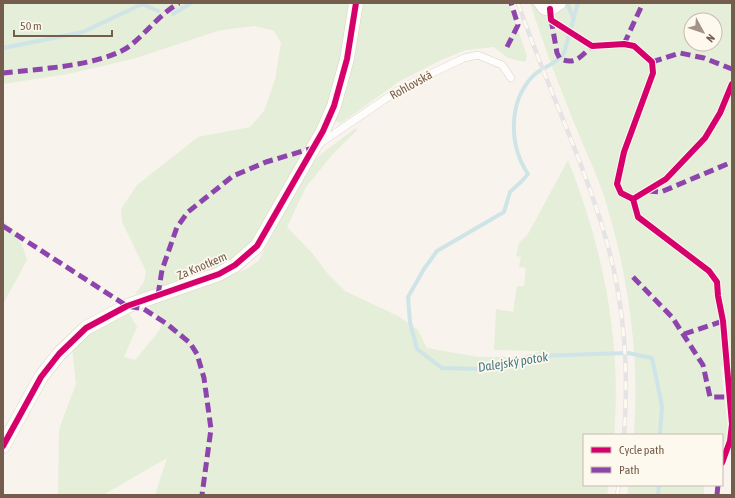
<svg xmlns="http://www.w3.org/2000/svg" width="735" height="498" font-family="'Asap Condensed',sans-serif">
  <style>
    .green { fill: #e4eed8; fill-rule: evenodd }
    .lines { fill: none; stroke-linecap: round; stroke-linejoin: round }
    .stream { stroke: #cfe4e7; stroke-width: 4 }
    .lane-casing { stroke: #d7d1cb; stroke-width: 8 }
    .street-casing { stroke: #d7d1cb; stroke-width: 15 }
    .lane { stroke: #fefdfc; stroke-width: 7 }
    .street { stroke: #fefdfc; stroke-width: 14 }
    .rail-casing { stroke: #e5e3e5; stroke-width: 4.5 }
    .rail { stroke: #fef9ef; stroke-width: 3; stroke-dasharray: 9; stroke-linecap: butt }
    .quiet { stroke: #8e44ad; stroke-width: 5; stroke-dasharray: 10 5; stroke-linecap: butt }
    .cycleway-casing { stroke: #fef9ef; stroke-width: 8 }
    .cycleway { stroke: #d6006c; stroke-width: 6 }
    .labels { text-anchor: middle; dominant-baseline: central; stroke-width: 3.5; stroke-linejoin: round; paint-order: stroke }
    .street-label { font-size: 12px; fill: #755d4d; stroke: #fef9ef }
    .water-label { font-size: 13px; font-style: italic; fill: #477a87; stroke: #fef9ef }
  </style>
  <rect width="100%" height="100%" fill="#f8f4ed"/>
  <g class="green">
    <path d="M3,3H509L527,56L525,62L508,58L494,47L466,50L441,60L400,81L341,123L326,117L244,257L172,286L135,294L144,282L146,271L122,222L121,209L137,185L198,137L250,127L264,111L275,80L281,43L274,31L255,26L221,30L133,59L68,74L3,84Z"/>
    <path d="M530,3H732V365L721,367L729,437L722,448V435H634C640,354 628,273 604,196C595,170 583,145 573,120C557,81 543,43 530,3ZM691,20H715V44H691Z"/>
    <path d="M356,128L357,130L332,155L306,187L287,227L312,253L327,273L345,291L398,316L418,330L427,348L478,357H519L541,351L494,350L496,309L513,312L517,286H524L526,268L519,267L521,257L516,256L519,243L528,234L568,160C603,248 622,340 614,435H584V485H609L607,495H155L167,458L103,495H58L59,429L76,384L72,348L87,331L129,313L137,327L124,357L135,360L159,331L163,320L150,311V304L247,269L259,260L307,167L325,151Z"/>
    <path d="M3,221C16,230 23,245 27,260L3,304Z"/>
    <path d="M629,485H704V495H627Z"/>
  </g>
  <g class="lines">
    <g class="stream">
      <path d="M567,3L573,17"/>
      <path d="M578,3L564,53C556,65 541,67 532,77C508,103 509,146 528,174L522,181L510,192L504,212L437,251L424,269L408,297L410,322L417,349L442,368L483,369L534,356L628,353L652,358L662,406L660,435"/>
      <path d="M173,14L191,3"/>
      <path d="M3,48L83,32L142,4L158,11"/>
      <path d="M658,495L659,485"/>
    </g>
    <g class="lane-casing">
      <path id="lane" d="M319,144L403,87L464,58L478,55L502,65L511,78"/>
    </g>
    <g class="street-casing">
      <g id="street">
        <path d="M541,3L545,8L550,9L559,3"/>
        <path d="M3,446L41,377L59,354L86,328L127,306L219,274L235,265L257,246L323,131L334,106L347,59L356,3"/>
      </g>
    </g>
    <use href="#lane" class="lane"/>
    <use href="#street" class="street"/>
    <g class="rail-casing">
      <g id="rail">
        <path d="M518,3C545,82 583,159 606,239C624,302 629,370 624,435"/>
        <path d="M617,495L619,485"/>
      </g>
    </g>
    <use href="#rail" class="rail"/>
    <g class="quiet">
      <path d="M551,19L557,53L560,59C576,65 580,57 592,46"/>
      <path d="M624,44L643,3"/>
      <path d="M507,47L518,25L511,3"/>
      <path d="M652,62L680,53L704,58L732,69"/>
      <path d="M3,73C37,69 104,66 131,45C148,31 160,14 179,3"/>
      <path d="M648,191L661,192L732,162"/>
      <path d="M3,226L127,306L144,309L167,324L190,343L197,354L204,378L211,429L202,495"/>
      <path d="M633,277L672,317L703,365L710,397H729"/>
      <path d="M158,295L162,270L177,227L188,212L233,176L266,162L313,148"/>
      <path d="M684,334L723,321"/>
      <path d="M717,495L718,485"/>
    </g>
    <g class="cycleway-casing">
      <g id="cycleway">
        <path d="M550,9L551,20L592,46L624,44L634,46L652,62L653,73L624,152L617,184L621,193L633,199L638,217L709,271L717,282L718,296L723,321L732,424L730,441L722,463"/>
        <path d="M633,199L666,179L705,138L720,113L732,84"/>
        <path d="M3,446L41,377L59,354L86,328L127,306L219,274L235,265L257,246L323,131L334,106L347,59L356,3"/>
      </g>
    </g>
    <use href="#cycleway" class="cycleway"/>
  </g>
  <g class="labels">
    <g class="street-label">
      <text transform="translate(411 85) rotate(-29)">Rohlovská</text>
      <text transform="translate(202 266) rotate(-23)">Za Knotkem</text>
    </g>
    <g class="water-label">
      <text transform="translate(513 362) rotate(-9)">Dalejský potok</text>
    </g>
  </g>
  <rect width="735" height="498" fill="none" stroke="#755d4d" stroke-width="8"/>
  <rect x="583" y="434" width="140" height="52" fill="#fef9ef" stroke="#c7bbae"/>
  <rect x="591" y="447" width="20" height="6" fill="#d6006c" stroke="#c7bbae"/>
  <text x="619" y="454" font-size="12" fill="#755d4d">Cycle path</text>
  <rect x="591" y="467" width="20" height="6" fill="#8e44ad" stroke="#c7bbae"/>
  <text x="619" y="474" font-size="12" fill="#755d4d">Path</text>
  <g transform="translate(703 32) rotate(130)"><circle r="19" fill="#fef9ef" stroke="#c7bbae"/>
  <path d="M0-3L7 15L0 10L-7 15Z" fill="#a39285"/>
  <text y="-6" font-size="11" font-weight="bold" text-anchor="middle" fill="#755d4d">N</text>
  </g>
  <path d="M14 30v6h98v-6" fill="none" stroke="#755d4d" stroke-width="2"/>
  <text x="20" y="30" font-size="12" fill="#755d4d" stroke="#fef9ef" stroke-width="3" paint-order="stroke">50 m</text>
</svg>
